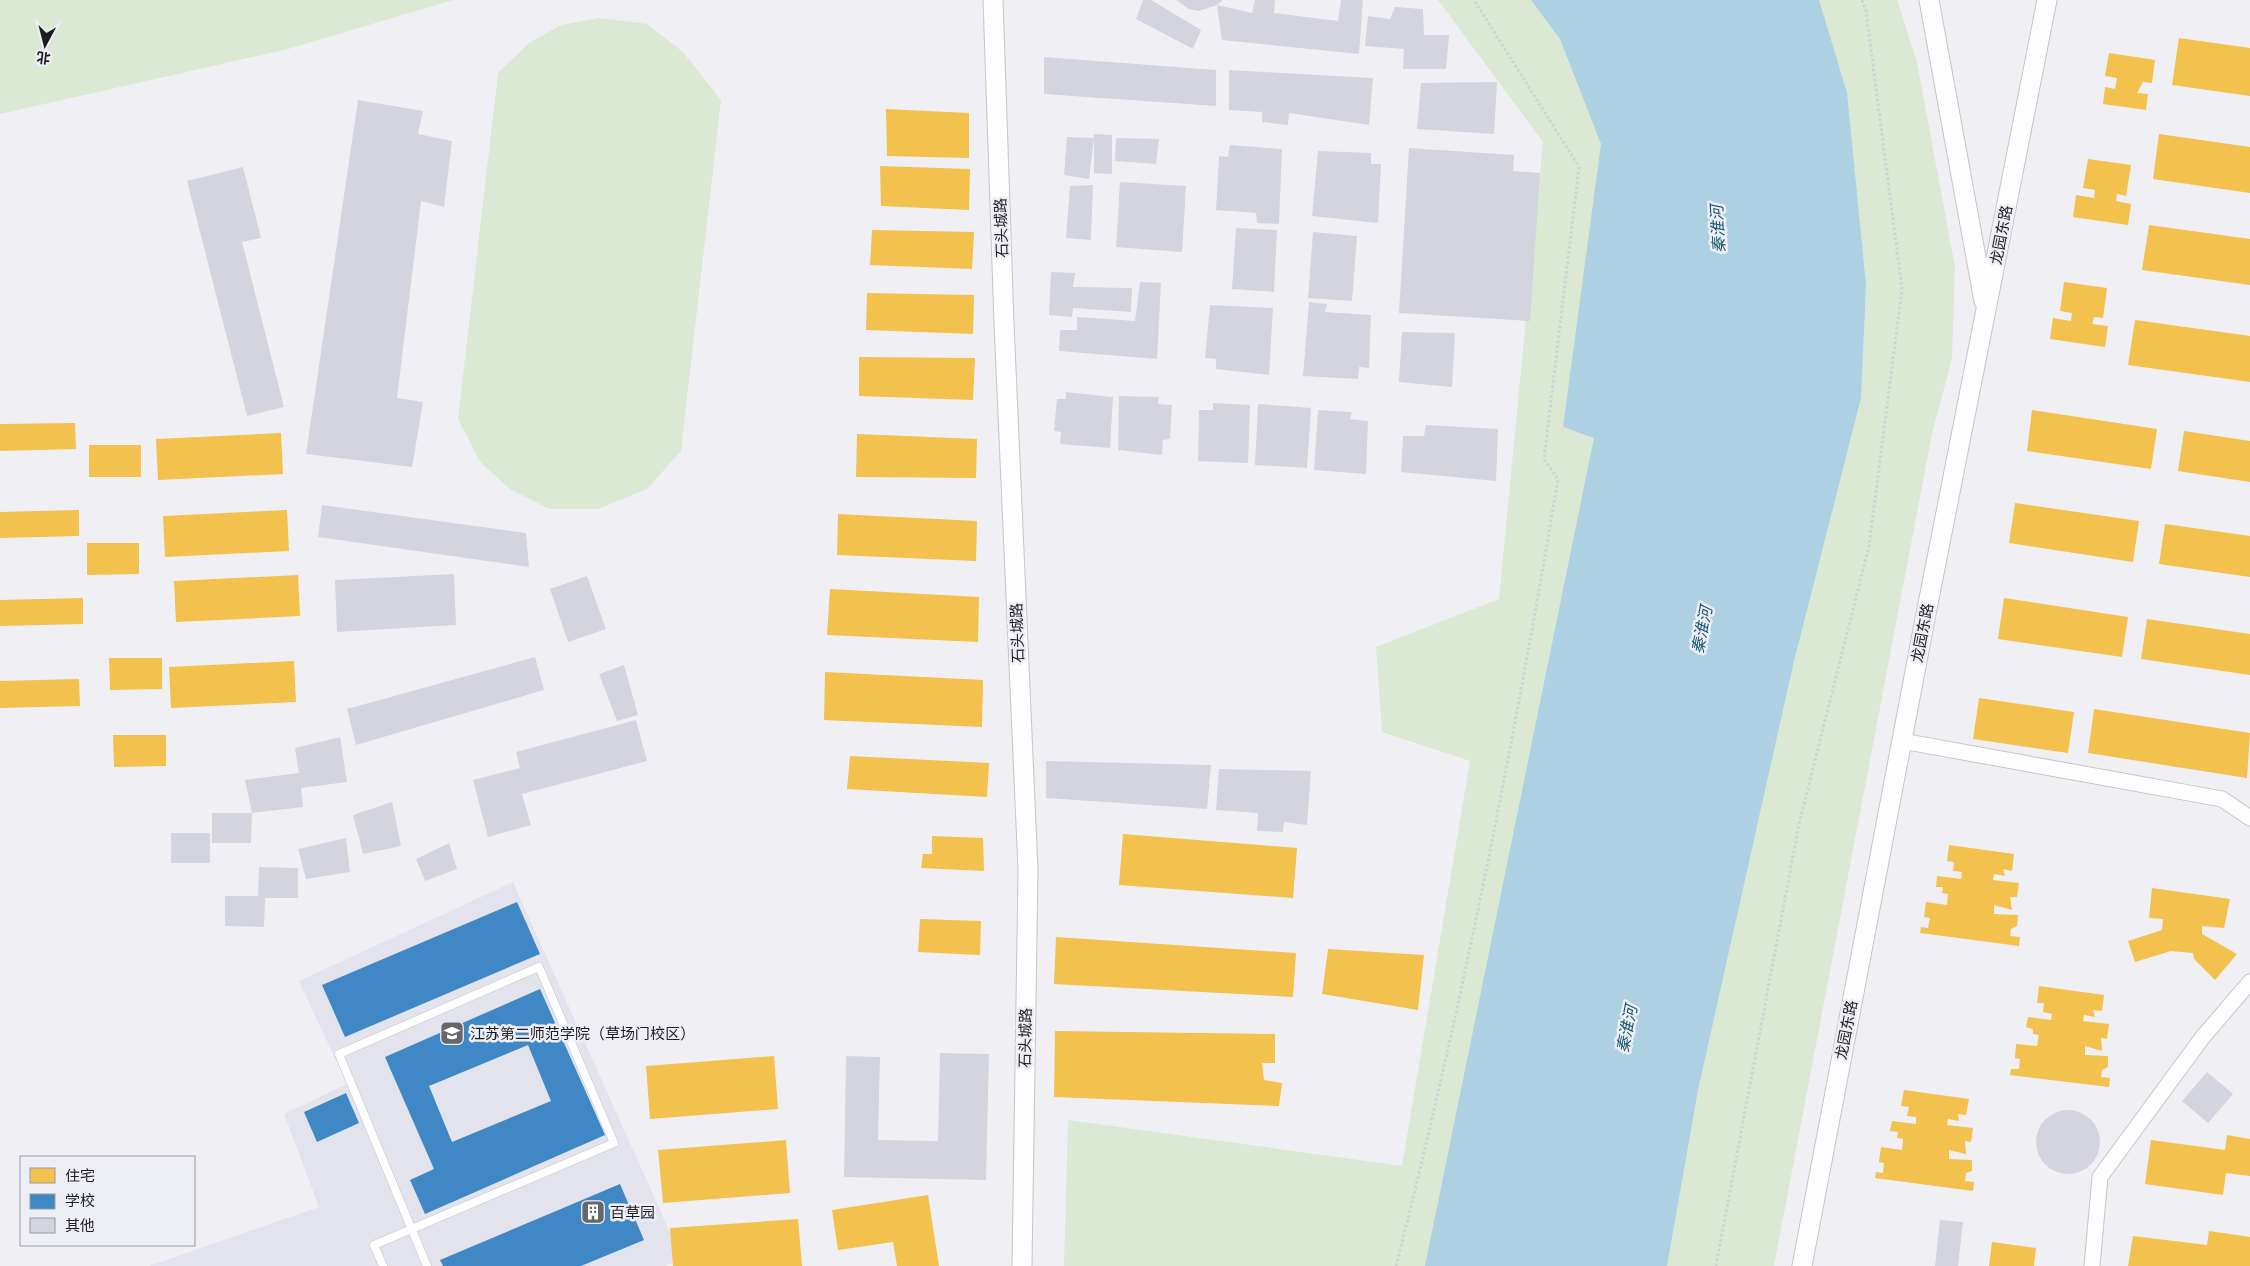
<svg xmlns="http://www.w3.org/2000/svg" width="2250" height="1266" font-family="'Public Sans','Noto Sans SC',sans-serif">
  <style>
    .built { fill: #e2e3ec }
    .green { fill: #dbe8d4 }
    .water { fill: #add0e2 }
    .homes { fill: #f2c14e }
    .schools { fill: #3f88c5; fill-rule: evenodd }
    .building { fill: #d4d4df }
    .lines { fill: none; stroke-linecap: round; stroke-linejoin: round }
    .service-casing { stroke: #c5c5c8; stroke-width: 9 }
    .minor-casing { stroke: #c5c5c8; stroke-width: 17 }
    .tertiary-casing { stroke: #c5c5c8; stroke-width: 21 }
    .path { stroke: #d1d1d2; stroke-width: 3; stroke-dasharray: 2.5 2.5; stroke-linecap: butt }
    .service { stroke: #fdfdfd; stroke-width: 8 }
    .minor { stroke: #fdfdfd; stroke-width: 15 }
    .tertiary { stroke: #fdfdfd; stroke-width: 19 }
    .labels { text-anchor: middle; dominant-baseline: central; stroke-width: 5; stroke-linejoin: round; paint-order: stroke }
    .street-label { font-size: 15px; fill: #1d1d20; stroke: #eeeff6 }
    .poi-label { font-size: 15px; fill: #1d1d20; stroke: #eeeff6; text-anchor: start }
    .water-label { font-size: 16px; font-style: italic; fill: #14566d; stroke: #eeeff6 }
  </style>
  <rect width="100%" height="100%" fill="#f0f0f4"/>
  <path class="built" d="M513,882L682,1259L665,1266H149L319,1207L284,1114L347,1084L299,981Z"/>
  <g class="green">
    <path d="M0,0H453L288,49L0,114Z"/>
    <path d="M1438,0H1897L1917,62L1955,267L1952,358L1932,434L1774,1266H1064L1068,1120L1402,1166L1470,761L1382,732L1376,647L1499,599L1543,142Z"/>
    <path d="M599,18L647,24L683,52L721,100L681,451L647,489L598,509H550L511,490L481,463L458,419L498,73L529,43L561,25Z"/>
  </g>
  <path class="water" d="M1531,0H1819L1847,93L1866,285L1861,398L1793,665L1698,1090L1667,1266H1425L1594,438L1563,427L1601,144L1560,39Z"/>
  <g class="homes">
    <path d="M2179,38L2250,48V96L2172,85Z"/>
    <path d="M2109,53L2155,60L2152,83L2143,82L2137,93L2148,94L2146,110L2103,104L2105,87L2115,89L2117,78L2105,76Z"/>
    <path d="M886,109L969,113V158L887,156Z"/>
    <path d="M2159,134L2250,147V193L2153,179Z"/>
    <path d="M2088,159L2131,165L2126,196L2117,194L2116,201L2131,204L2128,225L2073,217L2076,195L2094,198L2095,190L2083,188Z"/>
    <path d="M880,166L970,169L969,210L881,206Z"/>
    <path d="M2149,225L2250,239V285L2142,270Z"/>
    <path d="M872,230L974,232L972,269L870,265Z"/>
    <path d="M2064,282L2107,288L2103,318L2094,317L2092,324L2108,326L2105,347L2050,339L2053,318L2071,321L2072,313L2060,311Z"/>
    <path d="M867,293L974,295L973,334L866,330Z"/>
    <path d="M2135,320L2250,336V382L2128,365Z"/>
    <path d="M859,357L975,358L973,400L859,396Z"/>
    <path d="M2032,410L2157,429L2151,469L2027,451Z"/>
    <path d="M75,423L76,449L0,451V424Z"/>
    <path d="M2184,431L2250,441V482L2178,471Z"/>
    <path d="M281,433L283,474L158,480L156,439Z"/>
    <path d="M857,434L977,439L976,478L856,477Z"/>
    <rect x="89" y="445" width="52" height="32"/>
    <path d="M2015,503L2139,521L2133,562L2009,543Z"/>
    <path d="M79,510V536L0,538V512Z"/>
    <path d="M287,510L289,551L165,557L163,516Z"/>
    <path d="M838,514L977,521L976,561L837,555Z"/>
    <path d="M2165,524L2250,536V577L2159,564Z"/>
    <path d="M87,543H139V574L87,575Z"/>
    <path d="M298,575L300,616L176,622L174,581Z"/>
    <path d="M830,589L979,597L978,642L827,635Z"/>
    <path d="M83,598V624L0,626V600Z"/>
    <path d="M2004,598L2128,617L2122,657L1998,639Z"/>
    <path d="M2147,619L2250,634V675L2141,659Z"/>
    <path d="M109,658H162V689L110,690Z"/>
    <path d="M294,661L296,702L171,708L169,667Z"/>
    <path d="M825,672L983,680L982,727L824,720Z"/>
    <path d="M79,679L80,706L0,708V681Z"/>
    <path d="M1979,698L2074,712L2068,753L1973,739Z"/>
    <path d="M2094,709L2250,733L2247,778L2088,753Z"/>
    <path d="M113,735H166V766L114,767Z"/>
    <path d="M850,756L989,763L987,797L847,789Z"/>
    <path d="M1123,834L1297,848L1293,898L1119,885Z"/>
    <path d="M932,836L983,838L984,871L921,868L923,854H932Z"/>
    <path d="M1949,845L2014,854L2012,871L2003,869L2005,876L1994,874L1993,880L2019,883L2017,897H2010L2012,910L1994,905V914L2018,915L2017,926L2011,929L2010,936L2020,937L2019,946L1920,933L1921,927L1928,928L1930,918L1924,917L1926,902L1947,905L1948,894L1942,893L1943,887H1936L1937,876L1961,879L1962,872L1953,871L1954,862L1947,861Z"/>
    <path d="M2152,888L2230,899L2224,928L2202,926V934L2237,954L2215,980L2194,959L2193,953L2171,951L2135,962L2128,941L2162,930L2163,919L2149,918Z"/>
    <path d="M920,919L981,921L980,955L918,952Z"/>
    <path d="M1056,937L1296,953L1293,997L1054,984Z"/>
    <path d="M1328,949L1424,955L1418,1010L1322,994Z"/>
    <path d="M2039,986L2104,995L2102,1011L2093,1010L2095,1017L2084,1015L2083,1021L2109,1024L2107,1039L2101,1038L2102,1051L2085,1046V1055L2108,1056V1067L2102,1070L2101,1077L2110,1078L2109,1087L2010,1075L2011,1069H2019L2020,1059L2015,1058L2016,1044L2037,1046L2039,1035L2033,1034V1029L2026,1027L2028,1017L2051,1020L2052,1014L2043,1012L2044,1003H2037Z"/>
    <path d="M1055,1031L1275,1034V1063H1262L1264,1080L1282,1083L1279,1106L1054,1097Z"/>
    <path d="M774,1056L778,1109L650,1119L646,1066Z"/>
    <path d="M1904,1090L1969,1099L1966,1115L1958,1114L1959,1121L1948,1119L1947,1125L1973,1128L1971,1142L1965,1141L1966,1154L1949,1150V1159L1972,1160V1171L1966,1173L1965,1181L1974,1182L1973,1191L1875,1178L1876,1172L1883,1173L1884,1163L1879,1162L1881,1147L1902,1150L1903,1139L1897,1138L1898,1132L1890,1131L1892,1121L1916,1124V1117L1907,1116L1909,1107L1901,1106Z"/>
    <path d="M2227,1135L2250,1139V1176L2226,1173L2223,1195L2145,1184L2151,1140L2225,1150Z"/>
    <path d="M786,1140L790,1193L663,1203L658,1150Z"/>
    <path d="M928,1195L939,1266H897L893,1242L838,1250L832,1210Z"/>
    <path d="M798,1219L802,1266H673L670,1228Z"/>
    <path d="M2209,1231L2250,1237V1266H2128L2133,1236L2207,1245Z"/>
    <path d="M1992,1242L2036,1248L2034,1266H1989Z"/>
  </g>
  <g class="schools">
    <path d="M517,902L540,954L345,1037L322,985Z"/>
    <path d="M540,989L605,1135L425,1214L410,1180L434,1169L385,1057ZM528,1045L551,1101L452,1142L429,1086Z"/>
    <path d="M346,1093L359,1123L317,1142L304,1112Z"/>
    <path d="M620,1184L644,1240L581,1266H443L440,1260Z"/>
  </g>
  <g class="building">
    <path d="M1143,0H1151L1201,30L1193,49L1136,19Z"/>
    <path d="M1176,0H1223L1217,5L1252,13L1255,0H1275L1274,13L1338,21L1341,0H1363L1359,54L1222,40L1217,5L1199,11L1189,9Z"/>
    <path d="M1395,7L1423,9L1424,35H1449L1446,69H1403L1404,49L1365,46L1368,16L1390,19Z"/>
    <path d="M1044,57L1216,70V106L1044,94Z"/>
    <path d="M1229,70L1373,78L1369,125L1289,113L1288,125L1262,122V112L1229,110Z"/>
    <path d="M1497,82L1494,134L1417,129L1421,83Z"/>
    <path d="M358,100L423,111L418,134L452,141L444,207L421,201L397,398L423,402L412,467L306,454Z"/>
    <path d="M1094,134L1112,135V174L1094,173V138L1089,179L1064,175L1067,137L1094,138Z"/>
    <path d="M1116,138L1159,139L1156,164L1115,161Z"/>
    <path d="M1230,145L1282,149L1279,224L1257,223L1256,213L1216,210L1219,156L1228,157Z"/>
    <path d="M1409,148L1514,155L1513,171L1540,173L1530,321L1399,313Z"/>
    <path d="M1318,151L1371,153V164H1381L1378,223L1312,216Z"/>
    <path d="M243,167L261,238L242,242L284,407L247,416L187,181Z"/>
    <path d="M1120,182L1186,186L1182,252L1116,247Z"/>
    <path d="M1093,185L1091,240L1066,238L1070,186Z"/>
    <path d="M1236,228L1277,230L1274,292L1232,289Z"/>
    <path d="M1313,232L1357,236L1352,301L1308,298Z"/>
    <path d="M1051,272L1075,273L1073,287L1132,288L1131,312L1073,308L1072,317L1049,315Z"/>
    <path d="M1140,282L1161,283L1157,359L1059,351L1060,330H1077V317L1135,321Z"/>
    <path d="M1309,302L1327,304L1325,312L1371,315L1369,368L1359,367L1358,379L1303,376Z"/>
    <path d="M1210,305L1273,308L1269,375L1216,369V359L1205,358Z"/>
    <path d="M1402,332L1455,333L1452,387L1399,382Z"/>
    <path d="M1066,392L1113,397L1110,448L1060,444L1061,432L1054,431L1057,399H1066Z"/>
    <path d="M1119,396L1159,397L1158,404L1172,405L1170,439L1163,440L1162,455L1118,450Z"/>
    <path d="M1213,403L1250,405L1248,463L1198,461L1199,410H1213Z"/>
    <path d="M1258,404L1311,408L1307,468L1255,465Z"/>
    <path d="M1318,410L1352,412L1350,419L1368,421L1366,474L1314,470Z"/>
    <path d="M1426,425L1498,429L1496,481L1401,472L1403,436H1424Z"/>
    <path d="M322,505L526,533L529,567L318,537Z"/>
    <path d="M454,574L456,625L337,632L335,580Z"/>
    <path d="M587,576L606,629L568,642L550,589Z"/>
    <path d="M535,657L544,690L356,745L347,709Z"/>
    <path d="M624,665L638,715L617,721L599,674Z"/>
    <path d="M636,720L647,761L522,794L531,825L488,837L473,780L520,768L516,752Z"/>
    <path d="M340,737L347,782L301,788L303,807L252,813L245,780L299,773L295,748Z"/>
    <path d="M1046,761L1211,765L1207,809L1046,798Z"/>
    <path d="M1219,769L1311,771L1307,825L1284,822L1283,832L1257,831L1258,813L1216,810Z"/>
    <path d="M392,802L401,846L363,854L353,815Z"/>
    <path d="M212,813H252L251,843H212Z"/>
    <rect x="171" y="833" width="39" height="30"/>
    <path d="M346,838L350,872L306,879L298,849Z"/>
    <path d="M449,843L457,869L425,881L416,859Z"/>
    <path d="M259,867L298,868V898H265L264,927L225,926V896H258Z"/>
    <path d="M940,1053L989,1054L986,1180L844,1177L846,1056L880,1057L878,1140L938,1141Z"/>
    <path d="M2207,1072L2233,1094L2208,1123L2182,1101Z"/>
    <circle cx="2068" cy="1142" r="32"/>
    <path d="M1940,1220L1963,1222L1958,1266H1935Z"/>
  </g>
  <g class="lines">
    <g class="service-casing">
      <path id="service" d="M383,1266L374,1245L614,1143L539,967L339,1054L427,1266"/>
    </g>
    <g class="minor-casing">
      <g id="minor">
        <path d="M1902,741L2222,799L2250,818"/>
        <path d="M2092,1266L2100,1177L2202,1038L2250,982"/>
      </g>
    </g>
    <g class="tertiary-casing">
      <g id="tertiary">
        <path d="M993,0L1004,323L1028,870L1022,1266"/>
        <path d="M1929,0L1984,301"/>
        <path d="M1802,1266L1925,619L2047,0"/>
      </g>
    </g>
    <g class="path">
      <path d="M1396,1266C1462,1007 1514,743 1558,479L1544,459L1579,167L1474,0"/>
      <path d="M1716,1266L1799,824L1869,546L1902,289L1866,11L1862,0"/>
    </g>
    <use href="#service" class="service"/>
    <use href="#minor" class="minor"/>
    <use href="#tertiary" class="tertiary"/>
  </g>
  <defs>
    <g id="university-square" transform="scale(1.25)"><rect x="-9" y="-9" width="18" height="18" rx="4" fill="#67676a" stroke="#eeeff6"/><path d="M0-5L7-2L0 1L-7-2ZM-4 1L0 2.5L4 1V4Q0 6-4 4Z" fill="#fff"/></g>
    <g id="building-square" transform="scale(1.25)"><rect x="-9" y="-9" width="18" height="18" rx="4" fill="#67676a" stroke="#eeeff6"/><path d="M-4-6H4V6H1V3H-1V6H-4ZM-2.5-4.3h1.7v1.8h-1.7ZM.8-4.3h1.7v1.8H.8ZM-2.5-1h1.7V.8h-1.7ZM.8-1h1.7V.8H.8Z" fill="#fff"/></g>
  </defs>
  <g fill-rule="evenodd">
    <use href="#university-square" x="452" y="1033"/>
    <use href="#building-square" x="593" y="1212"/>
  </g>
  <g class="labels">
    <g class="street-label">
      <text transform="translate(1001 228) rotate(-92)">石头城路</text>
      <text transform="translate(2001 235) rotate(-79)">龙园东路</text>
      <text transform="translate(1017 633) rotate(-92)">石头城路</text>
      <text transform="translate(1922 633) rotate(-79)">龙园东路</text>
      <text transform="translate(1846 1030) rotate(-79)">龙园东路</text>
      <text transform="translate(1025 1038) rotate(-89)">石头城路</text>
    </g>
    <g class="poi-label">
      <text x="470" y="1033">江苏第二师范学院（草场门校区）</text>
      <text x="610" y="1212">百草园</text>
    </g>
    <g class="water-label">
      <text transform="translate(1718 229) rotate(-93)">秦淮河</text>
      <text transform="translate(1702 630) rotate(-79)">秦淮河</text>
      <text transform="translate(1627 1029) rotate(-79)">秦淮河</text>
    </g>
  </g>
  <rect x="20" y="1156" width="175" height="90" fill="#eeeff6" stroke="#9a9ba0"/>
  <rect x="30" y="1168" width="25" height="15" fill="#f2c14e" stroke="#9a9ba0"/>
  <text x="65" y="1181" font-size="15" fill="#1d1d20">住宅</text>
  <rect x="30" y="1194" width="25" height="15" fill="#3f88c5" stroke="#9a9ba0"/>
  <text x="65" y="1206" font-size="15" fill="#1d1d20">学校</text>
  <rect x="30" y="1218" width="25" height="15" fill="#d4d4df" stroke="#9a9ba0"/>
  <text x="65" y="1231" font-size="15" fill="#1d1d20">其他</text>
  <g transform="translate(45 45) rotate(187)" stroke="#eeeff6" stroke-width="4" paint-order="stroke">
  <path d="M0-4L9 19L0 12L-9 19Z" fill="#1d1d20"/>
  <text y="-8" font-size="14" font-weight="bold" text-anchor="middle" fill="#1d1d20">北</text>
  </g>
</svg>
